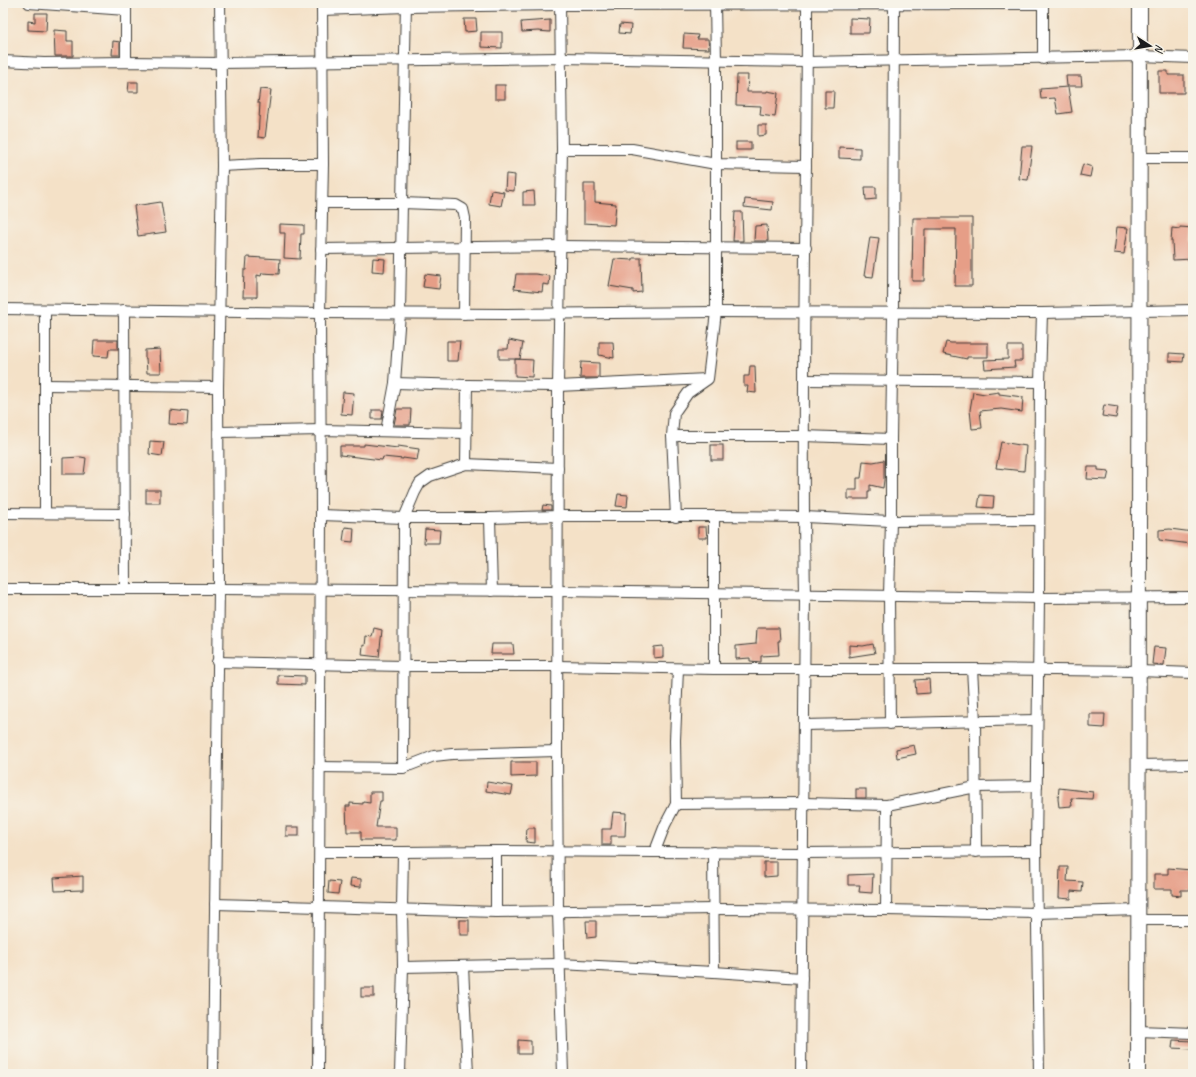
<svg xmlns="http://www.w3.org/2000/svg" width="1196" height="1077" font-family="Caveat,sans-serif">
  <style>
    .building { fill: #e69e87 }
    .lines { fill: none; stroke-linecap: round; stroke-linejoin: round }
    .minor-casing { stroke: #3c3a36; stroke-width: 12 }
    .secondary-casing { stroke: #3c3a36; stroke-width: 16 }
    .minor { stroke: #fff; stroke-width: 10 }
    .secondary { stroke: #fff; stroke-width: 14 }
  </style>
  <rect width="100%" height="100%" fill="#f7f3e8"/>
  <filter id="ink" filterUnits="userSpaceOnUse"><feTurbulence type="fractalNoise" baseFrequency=".025" numOctaves="2"/><feDisplacementMap in="SourceGraphic" scale="8" xChannelSelector="R" yChannelSelector="G"/><feConvolveMatrix kernelMatrix="1 2 1 2 8 2 1 2 1" color-interpolation-filters="sRGB"/></filter>
  <filter id="wash" filterUnits="userSpaceOnUse"><feTurbulence type="fractalNoise" baseFrequency=".012" numOctaves="4" result="noise"/><feDisplacementMap in="SourceGraphic" scale="16" xChannelSelector="R" yChannelSelector="G"/><feGaussianBlur stdDeviation="0.9" result="paint"/><feColorMatrix in="noise" values="0 0 0 0 0 0 0 0 0 0 0 0 0 0 0 0 0 1.4 0 .05"/><feComposite in="paint" operator="in"/></filter>
  <g filter="url(#wash)">
    <rect width="100%" height="100%" fill="#f4e1c7"/>
    <g id="blocks">
      <g class="building">
        <path d="M35,13H47L46,31L28,30V21L35,22Z"/>
        <path d="M850,18L870,19L869,33H850Z"/>
        <path d="M464,19H476L477,31L465,32Z"/>
        <path d="M550,20V32L538,31L522,32L521,22Z"/>
        <path d="M620,24L631,25L630,34L619,33Z"/>
        <path d="M54,30L67,31V41H73V56H55Z"/>
        <path d="M481,32H502V48L481,47Z"/>
        <path d="M684,34L698,35L697,39H708L709,49L683,48Z"/>
        <path d="M113,41L120,42V55H112Z"/>
        <path d="M1159,71H1168V75H1184V93H1159Z"/>
        <path d="M737,75H748L747,92H767V91L778,93L775,117L760,115L761,106L736,105Z"/>
        <path d="M1066,76H1081L1082,86H1067Z"/>
        <path d="M129,82H138V92H128Z"/>
        <rect x="495" y="85" width="10" height="14"/>
        <path d="M1068,87L1072,112L1058,114L1055,98L1041,99L1040,89Z"/>
        <path d="M260,89L271,90L265,138L258,137L260,103H258Z"/>
        <path d="M825,91H834L833,108H825Z"/>
        <path d="M758,125H766V135L758,136Z"/>
        <rect x="736" y="142" width="15" height="8"/>
        <path d="M1022,146H1032L1028,180L1019,179Z"/>
        <path d="M839,147L860,148V159L839,158Z"/>
        <path d="M1083,164L1092,167L1090,177L1080,175Z"/>
        <path d="M506,174L515,175L514,191L505,190Z"/>
        <path d="M584,184H595V202L616,204L614,225L584,223Z"/>
        <path d="M865,187H876V199L866,200Z"/>
        <path d="M491,190L504,192L501,206L489,204Z"/>
        <path d="M534,191L535,205H523V192Z"/>
        <path d="M745,199L773,202L772,210L744,207Z"/>
        <path d="M161,202L166,232L138,236L134,206Z"/>
        <path d="M735,212H742L743,241H733Z"/>
        <path d="M913,218H972V286H955L956,229H925L924,281H912Z"/>
        <path d="M280,224L304,225V234H301L300,259L284,258L285,233H280Z"/>
        <path d="M767,225L768,241H754L755,226Z"/>
        <path d="M1117,227L1128,228L1124,254L1114,253Z"/>
        <path d="M1180,227L1193,228L1192,242H1193V259L1173,260L1172,241H1171L1172,228L1180,229Z"/>
        <path d="M870,237L879,238L873,277L864,276Z"/>
        <path d="M247,257L280,259L279,274L262,273L261,276L257,275V297H243L244,270H246Z"/>
        <path d="M373,258L385,259L384,272L372,271Z"/>
        <path d="M633,258H641L642,292L633,293V290L609,286L614,259L633,260Z"/>
        <path d="M425,274L441,276L439,289L423,287Z"/>
        <path d="M516,274H535L550,276L549,285L543,284L542,292L514,289Z"/>
        <path d="M94,340H118V349H109L108,357L93,356Z"/>
        <path d="M509,340L523,343L520,359H499V349H508Z"/>
        <path d="M447,341H460L458,361H447Z"/>
        <path d="M599,342H613L614,358L599,355Z"/>
        <path d="M946,342L951,343H988V357H967V359L943,354Z"/>
        <path d="M1008,346H1022V361H1014L1015,367L985,369L984,360L1008,359Z"/>
        <path d="M160,349L161,373H147L146,358H145V350Z"/>
        <path d="M1169,353L1184,354L1183,362L1169,361Z"/>
        <path d="M515,359L533,360L532,377L515,376Z"/>
        <path d="M581,362L599,363V378H580Z"/>
        <path d="M750,366H755L756,393L747,392L748,386H744V376H749Z"/>
        <path d="M343,392L354,393L352,415L341,414Z"/>
        <path d="M973,392L985,394L999,392V394L1023,397L1022,412L1001,409L980,411L982,428L972,429L970,410Z"/>
        <path d="M1104,405L1118,407L1116,418L1102,416Z"/>
        <path d="M397,409H411L410,425H394Z"/>
        <path d="M170,410L188,412L187,425L169,424Z"/>
        <path d="M372,410H383L382,419H372Z"/>
        <path d="M150,441L164,442L162,456L149,454Z"/>
        <path d="M1001,442L1026,446L1024,471L996,468Z"/>
        <path d="M364,444L398,448V446L419,449L417,460L403,458V459L383,457L382,460L340,455V446H364Z"/>
        <rect x="711" y="445" width="12" height="15"/>
        <path d="M81,457L86,458L84,474H63V458Z"/>
        <path d="M884,460V480L883,488L870,485V491H868V499H848V490H857V478H861L863,461L873,462Z"/>
        <path d="M1088,467H1098V470L1109,471L1107,480L1087,479Z"/>
        <rect x="146" y="490" width="14" height="13"/>
        <path d="M618,494L628,495L627,507L616,506Z"/>
        <path d="M980,495L994,496L993,508L978,507Z"/>
        <path d="M543,505L551,506V510H542Z"/>
        <path d="M345,527L354,528L353,542L343,541Z"/>
        <path d="M698,527H706L707,538H698Z"/>
        <path d="M425,529L440,530L439,543H424Z"/>
        <path d="M1170,529L1193,532L1191,544L1159,540V530Z"/>
        <path d="M374,628L382,630L379,657L362,655L363,645L365,646L366,636L372,637Z"/>
        <path d="M757,628H779L780,641H778L779,655L761,656V662L750,661V658L736,659V646L756,644Z"/>
        <path d="M492,644H513L514,654H491Z"/>
        <path d="M873,644L875,653L849,657V645L863,646Z"/>
        <path d="M663,646V657L654,658V647Z"/>
        <path d="M1154,647L1166,648L1164,665L1152,664Z"/>
        <path d="M278,675L305,676V685L278,684Z"/>
        <path d="M929,679L930,693L916,694L915,680Z"/>
        <path d="M1090,714H1105L1104,728L1090,727Z"/>
        <path d="M914,745L916,754L897,758L896,749Z"/>
        <path d="M511,762H536V776L511,777Z"/>
        <path d="M487,782L513,786L511,795L486,791Z"/>
        <path d="M1059,788L1093,792L1092,799L1071,798L1072,806L1059,807L1058,799Z"/>
        <rect x="856" y="789" width="10" height="9"/>
        <path d="M370,792H382V801H380L376,827H396V840H361V832H347L346,806H350V803L363,804V802L370,803Z"/>
        <path d="M613,812L626,813L625,836H611V845H602V829H611Z"/>
        <rect x="286" y="827" width="13" height="9"/>
        <path d="M527,828H535V843L526,842Z"/>
        <path d="M764,862H777V876L764,877Z"/>
        <path d="M1060,867H1068L1067,881L1083,882L1082,892L1071,891V899L1059,898Z"/>
        <path d="M1168,868L1191,870V890H1181V896L1172,895V889H1154V874H1168Z"/>
        <path d="M873,874L872,893L859,892L860,885H848V875Z"/>
        <path d="M83,876V890L55,891L54,878Z"/>
        <path d="M351,878L361,879V887L350,886Z"/>
        <path d="M329,881L340,882L338,894L328,893Z"/>
        <rect x="460" y="920" width="9" height="15"/>
        <path d="M586,921H596V937L587,938Z"/>
        <rect x="361" y="988" width="13" height="9"/>
        <path d="M518,1040L531,1041V1054H518Z"/>
        <path d="M1173,1040L1193,1041V1049L1172,1048Z"/>
      </g>
    </g>
  </g>
  <g filter="url(#ink)">
    <use href="#blocks" fill-opacity="0" stroke="#3c3a36" stroke-width="1"/>
    <g class="lines">
      <g class="minor-casing">
        <g id="minor">
          <path d="M29,3L126,10"/>
          <path d="M126,3V62"/>
          <path d="M560,3L562,149L558,386L557,751L558,912L563,1074"/>
          <path d="M1043,3V59"/>
          <path d="M322,10L406,7L560,5L1043,4"/>
          <path d="M3,61L44,63L126,62L220,63L561,58L806,62L1140,56L1193,58"/>
          <path d="M562,149H632L716,164L806,166"/>
          <path d="M1140,158H1193"/>
          <path d="M222,166L261,164H323"/>
          <path d="M323,203H402L456,205L463,209L465,218L464,314"/>
          <path d="M321,249L560,246L806,248"/>
          <path d="M3,309L320,313L506,314L716,312L1042,313L1193,310"/>
          <path d="M45,310V513"/>
          <path d="M124,310L125,589"/>
          <path d="M804,380L1040,382"/>
          <path d="M395,383L467,385L558,386L707,379"/>
          <path d="M45,385L218,387"/>
          <path d="M386,431L395,383L400,313L402,203L406,3"/>
          <path d="M219,432L321,430L467,433"/>
          <path d="M672,436H804L891,439"/>
          <path d="M466,464L467,385"/>
          <path d="M3,513L125,514"/>
          <path d="M321,515L404,518H490L558,516H714L804,517L891,521L1039,520"/>
          <path d="M676,517L672,436L674,413L688,393L708,379L716,312V61L715,3"/>
          <path d="M490,518L492,591"/>
          <path d="M3,589H219L557,591L1039,598L1193,597"/>
          <path d="M217,662L403,666H558L714,669H972L1139,671L1193,673"/>
          <path d="M714,669V516"/>
          <path d="M972,669L975,721L976,852"/>
          <path d="M890,724L889,595L891,521V439L893,313L894,3"/>
          <path d="M804,725C882,724 959,721 1037,720"/>
          <path d="M1139,765L1193,764"/>
          <path d="M319,767L403,768L434,756L452,754L557,751"/>
          <path d="M403,768L404,518L415,492L420,483L430,476L466,464L558,468"/>
          <path d="M676,804L804,803L887,805L976,787L1037,786"/>
          <path d="M496,851V912"/>
          <path d="M655,851L665,825L676,804L675,740L678,669"/>
          <path d="M320,852H403L496,851L804,853L1036,851"/>
          <path d="M713,852L714,972"/>
          <path d="M215,904L496,912L713,909L886,910L1037,913L1138,910"/>
          <path d="M886,910L887,805"/>
          <path d="M1139,920H1193"/>
          <path d="M463,966L468,1074"/>
          <path d="M403,967L560,964L714,972L802,978"/>
          <path d="M1138,1031L1193,1033"/>
          <path d="M213,1074L219,589L218,387L222,166L220,3"/>
          <path d="M318,1074L321,515L320,313L323,164L322,3"/>
          <path d="M400,1074L403,967L402,909L403,852"/>
          <path d="M801,1074L805,594C801,397 807,200 807,3"/>
          <path d="M1039,1074L1036,851L1039,598L1040,382L1042,313"/>
        </g>
      </g>
      <g class="secondary-casing">
        <path id="secondary" d="M1138,1074L1140,3"/>
      </g>
      <use href="#minor" class="minor"/>
      <use href="#secondary" class="secondary"/>
    </g>
  </g>
  <rect width="1196" height="1077" fill="none" stroke="#f7f3e8" stroke-width="16"/>
  <g transform="translate(1150 46) rotate(102)" stroke="#f7f3e8" stroke-width="3" paint-order="stroke">
  <path d="M0-3L7 15L0 10L-7 15Z" fill="#1c1c1c"/>
  <text y="-6" font-size="11" font-weight="bold" text-anchor="middle" fill="#1c1c1c">N</text>
  </g>
</svg>
